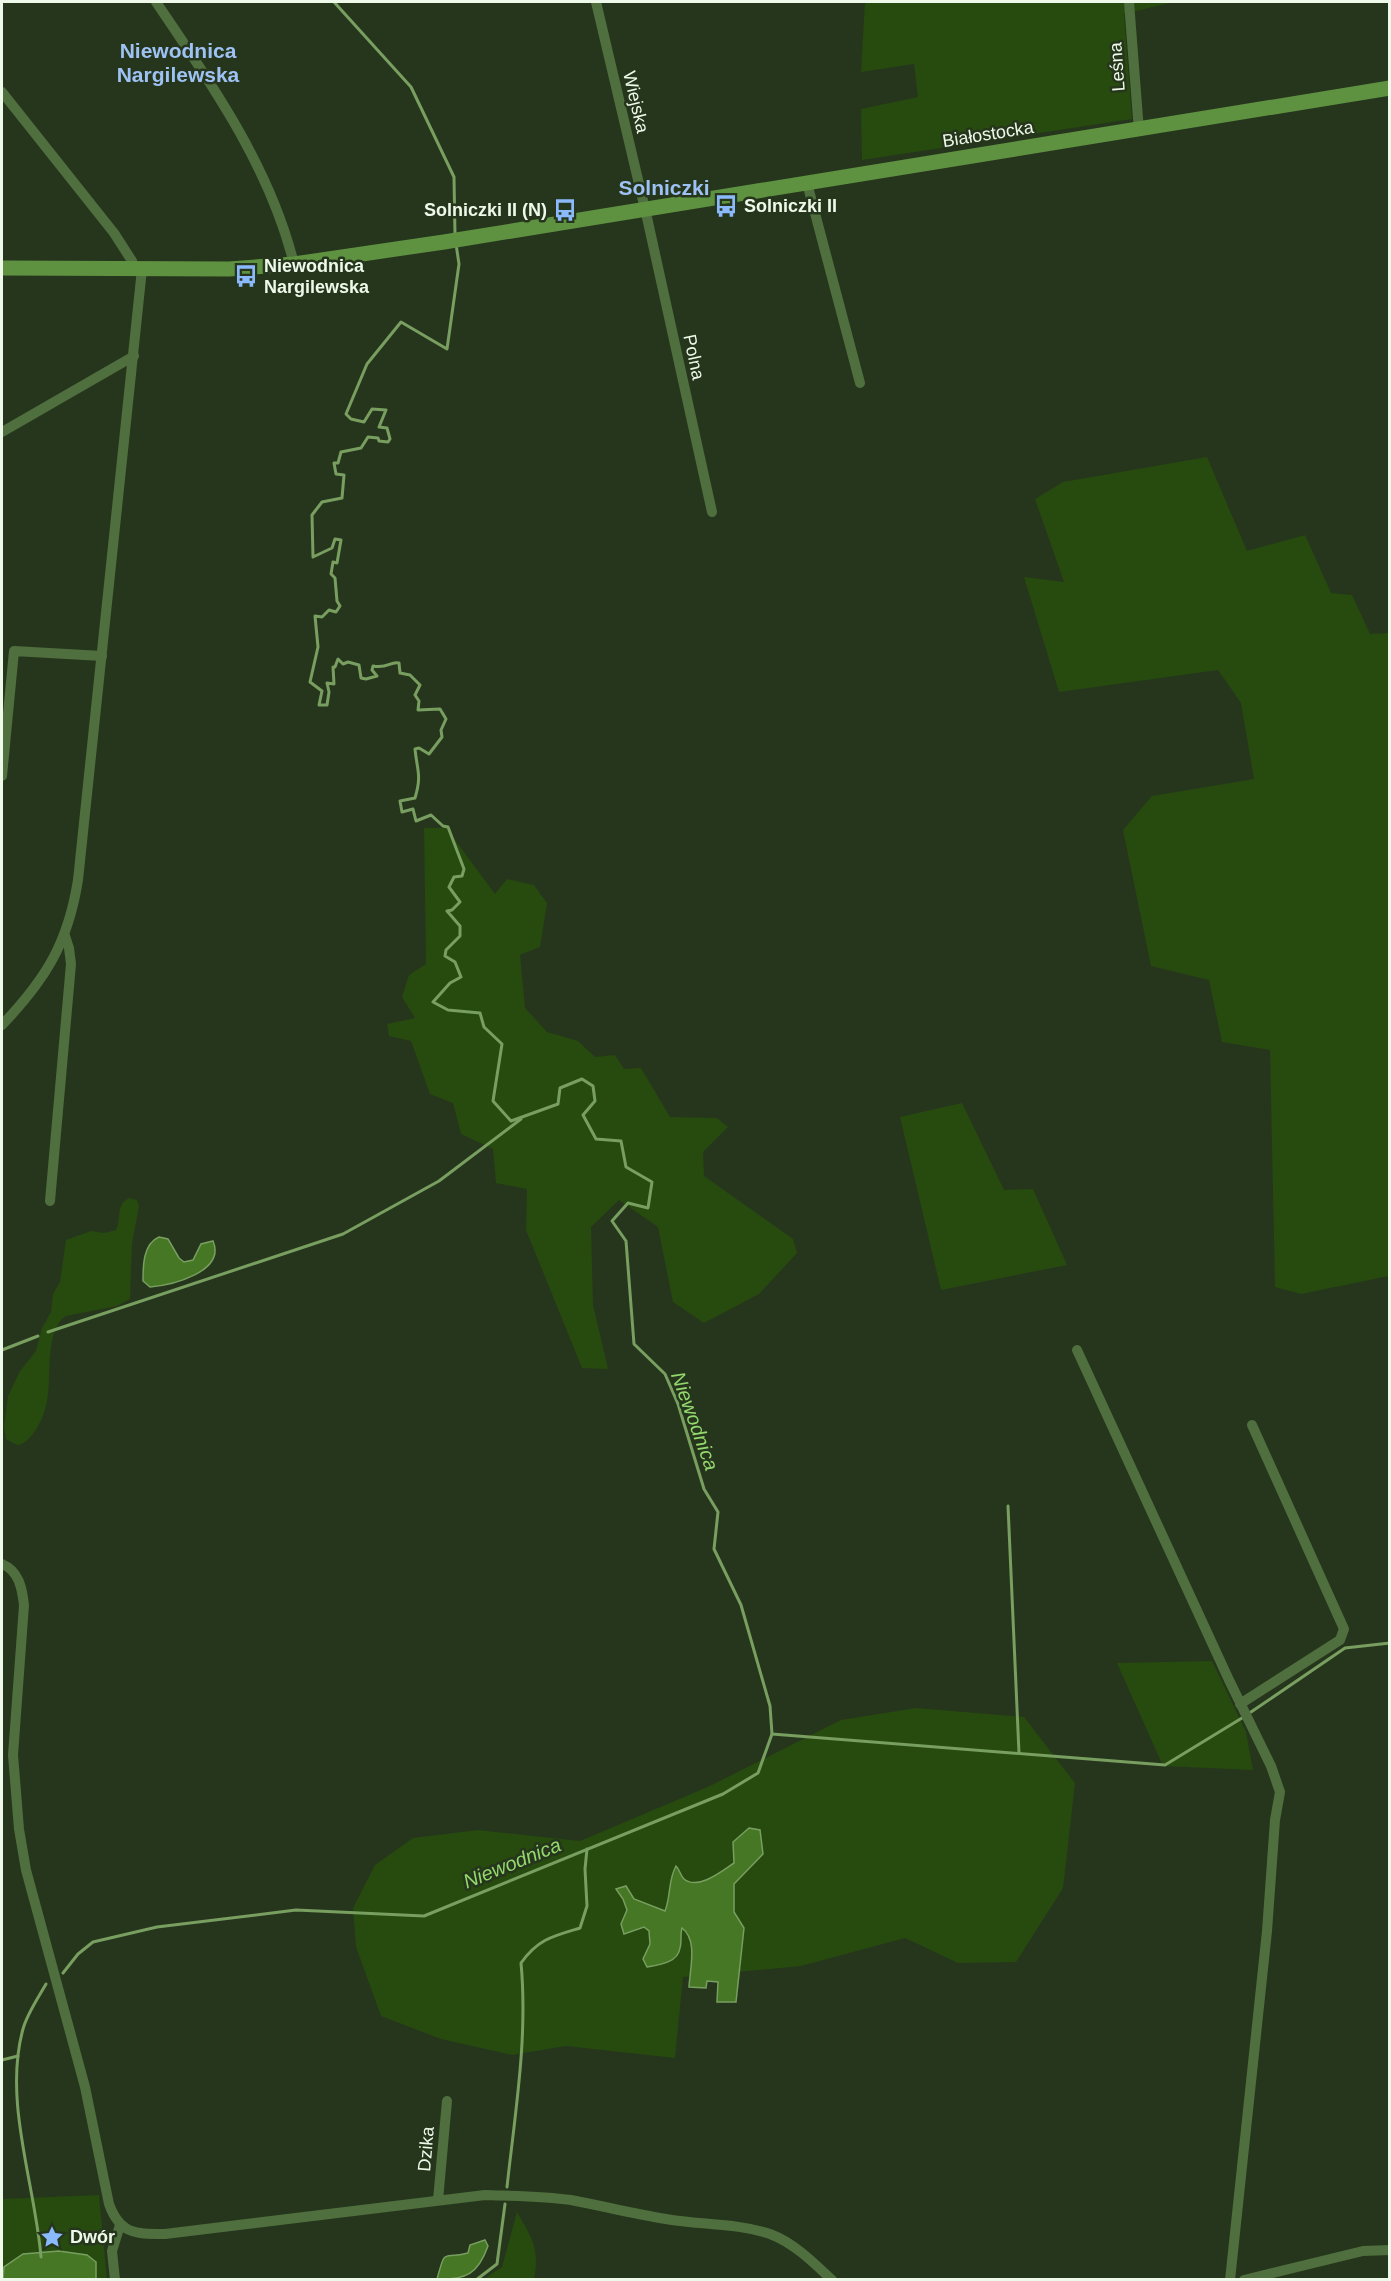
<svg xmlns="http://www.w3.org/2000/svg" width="1391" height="2281" font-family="Arial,sans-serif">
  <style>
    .green { fill: #274a0f }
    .water { fill: #457725; stroke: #789e60; stroke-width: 1.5 }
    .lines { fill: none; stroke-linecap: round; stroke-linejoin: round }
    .stream { stroke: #789e60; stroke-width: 3 }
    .street { stroke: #4f6f3e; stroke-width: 10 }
    .secondary { stroke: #5e9241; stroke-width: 15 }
    .labels { text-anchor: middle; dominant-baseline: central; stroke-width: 5; stroke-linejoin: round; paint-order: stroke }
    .street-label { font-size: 18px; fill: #eef9e9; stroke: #26361d }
    .poi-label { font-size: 18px; font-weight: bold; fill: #eef9e9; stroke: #26361d; text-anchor: start }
    .water-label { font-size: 20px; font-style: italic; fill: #93d76d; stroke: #26361d }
    .quarter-label { font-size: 21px; font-weight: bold; fill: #9ec2f3; stroke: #26361d }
  </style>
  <rect width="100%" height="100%" fill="#26361d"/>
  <g class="green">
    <path d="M865,2H1174L1124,14L1132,119L862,160L861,109L918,97L914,64L861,72Z"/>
    <path d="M1207,457L1247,551L1305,535L1331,593L1352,595L1370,634L1389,633V1276L1301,1294L1275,1287L1270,1050L1222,1042L1209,980L1151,966L1123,830L1152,796L1254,779L1241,703L1218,670L1059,692L1024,577L1064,582L1035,499L1063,482Z"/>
    <path d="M424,828H446L495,894L507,879L534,885L547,903L540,947L520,955L525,1008L547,1032L578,1041L595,1057L615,1055L624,1069L641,1068L670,1117L717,1118L728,1127L703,1152L704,1176L793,1239L797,1253L759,1294L704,1323L673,1302L658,1227L619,1200L591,1227L593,1305L608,1369L582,1368L526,1230L527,1189L496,1183L493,1149L461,1134L453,1103L430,1094L411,1041L389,1036L387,1024L415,1018L402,997L409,975L426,964Z"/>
    <path d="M962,1103L1004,1190L1033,1189L1067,1265L941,1290L900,1117Z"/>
    <path d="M129,1198L137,1200L139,1206L132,1243L130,1299L117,1306L66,1316C44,1330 52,1379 47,1401C45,1412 41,1422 35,1431C30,1438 25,1444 17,1445L6,1439L4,1427L8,1396L20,1371L36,1351L42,1328L51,1312L53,1294L60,1282L66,1240L91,1231L104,1233L116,1230C122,1219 115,1205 129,1198Z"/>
    <path d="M1212,1661L1246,1732L1253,1770L1163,1766L1117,1663Z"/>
    <path d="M916,1708L1024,1717L1075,1783L1063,1888L1016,1962L958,1963L905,1938L801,1966L683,1977L675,2058L566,2046L512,2055L441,2039L381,2016L356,1947L353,1908L375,1865L413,1838L478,1830L580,1841L710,1786L841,1720Z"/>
    <path d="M99,2195L107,2279H2V2199Z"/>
    <path d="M517,2212C532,2238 540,2249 534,2279H484L502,2267Z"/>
  </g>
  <g class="water">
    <path d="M159,1237L168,1239L179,1258L184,1262L193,1260L201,1244L213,1241C226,1272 172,1285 150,1287L143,1281C143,1266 143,1244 159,1237Z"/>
    <path d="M749,1828L760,1830L763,1854L734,1884V1912L744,1928L736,2002H717L718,1982L707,1981L706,1988L689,1987C690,1968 698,1940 682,1928C680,1934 682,1941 680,1948C678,1963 658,1965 647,1967L643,1959L650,1944L649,1931L644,1927L624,1934L621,1924L627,1910L623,1899L616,1889L626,1886L634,1899L665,1911C671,1896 668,1880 676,1866C680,1870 680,1875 684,1879C698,1891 723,1870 734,1863L733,1842Z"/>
    <path d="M485,2240L488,2246C478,2274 466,2280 437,2279C446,2247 441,2260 468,2253L470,2245Z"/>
    <path d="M59,2251L87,2255L96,2262V2279H3L4,2267L23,2254Z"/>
  </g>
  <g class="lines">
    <g class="stream">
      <path d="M334,2L411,87L454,177L455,235"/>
      <path d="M48,1332L343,1234L439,1181L521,1119"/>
      <path d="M2,1350L38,1336"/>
      <path d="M1008,1506L1019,1753"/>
      <path d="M1251,1712L1345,1648L1390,1643"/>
      <path d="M772,1734L1165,1765L1242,1718"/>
      <path d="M63,1973L78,1954L93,1942L157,1927L296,1910L424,1916L723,1794L758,1773L772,1734L770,1706L741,1605L714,1549L718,1512L704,1489L678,1404L665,1374L634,1344L626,1241L612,1221L628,1203L648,1208L652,1182L626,1167L621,1141L596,1139L583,1115L595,1101L593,1086L582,1079L560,1088L558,1104L511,1121L493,1101L502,1044L484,1027L480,1013L448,1010L433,1002L450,983L461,977L455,962L445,956L446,950L460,936V926L447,911L452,910L460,902L449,887L454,877L462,876L464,869L448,827L443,826L431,815L416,821L413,809L402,812L400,801L415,798C422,775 417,770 415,749L419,748L429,754L442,737L441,730L446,719L440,709L418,710L419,701L415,695L420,685L410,675L400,673L399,663C390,661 388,669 373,666L372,670L377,676L366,679L361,678L359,665L348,662L343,664L338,659L335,667H333L334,684L327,683L329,692L327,705H319L322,691L310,682L318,647L315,616L322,617L329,610L336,612L340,606L337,601L335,578L331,574L333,562L337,563L341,540L335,539L332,548L313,557L312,515L322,502L342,498L344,475L336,474L334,463H338L341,452L361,448L368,437L378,438L379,441L388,442L390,439L387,428L379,427L386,410L372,409L364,422L351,419L346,414L367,364L401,322L447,349L459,264L456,244"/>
      <path d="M2,2060L18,2056"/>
      <path d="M507,2187C515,2113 528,2038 521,1963C538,1939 553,1936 580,1928L587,1906L585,1869L587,1849"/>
      <path d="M41,2257C35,2184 3,2101 23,2029C27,2014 38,1998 46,1984"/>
      <path d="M476,2280L497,2264L505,2204"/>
    </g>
    <g class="street">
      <path d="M156,2C211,83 270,167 294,264"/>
      <path d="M596,2L648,222L712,512"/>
      <path d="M1129,2L1139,131"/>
      <path d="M2,92L114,233L132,261L134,269"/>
      <path d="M807,183L860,383"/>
      <path d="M2,432L134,356"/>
      <path d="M2,776L14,651L102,656"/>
      <path d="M2,1025C46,979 68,943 78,880L142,269"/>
      <path d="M50,1201L71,964L69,948L65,936"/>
      <path d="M1077,1350L1229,1680L1271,1766L1280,1792L1275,1820L1267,1931L1230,2280"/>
      <path d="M2,1564C19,1571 22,1588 24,1605L13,1755L19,1829L26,1870L85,2087L109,2204C120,2235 137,2234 165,2234L485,2195C513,2196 543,2196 571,2200C603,2206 634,2214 666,2219C700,2225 737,2223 770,2234C794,2243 813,2262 832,2280"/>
      <path d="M1240,1704L1340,1640L1344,1629L1252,1425"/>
      <path d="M438,2200L447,2101"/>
      <path d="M115,2280L112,2251L120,2225"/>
      <path d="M1244,2280L1363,2251L1390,2250"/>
    </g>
    <path class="secondary" d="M2,268L229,269L294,264L444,242L1390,88"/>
  </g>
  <defs>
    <g id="bus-bare" transform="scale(1.8)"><path d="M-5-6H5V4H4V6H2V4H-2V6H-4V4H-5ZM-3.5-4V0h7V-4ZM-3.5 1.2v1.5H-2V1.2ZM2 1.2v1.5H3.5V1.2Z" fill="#8abafc" stroke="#26361d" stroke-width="2.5" paint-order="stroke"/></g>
    <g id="sight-bare" transform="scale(1.8)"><path d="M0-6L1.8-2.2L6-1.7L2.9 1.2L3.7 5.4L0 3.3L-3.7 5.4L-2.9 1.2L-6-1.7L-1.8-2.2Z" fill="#8abafc" stroke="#26361d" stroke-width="2.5" paint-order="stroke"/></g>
  </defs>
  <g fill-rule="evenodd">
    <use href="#bus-bare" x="726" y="206"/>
    <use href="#bus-bare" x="565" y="210"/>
    <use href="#bus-bare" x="246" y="276"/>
    <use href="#sight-bare" x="52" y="2237"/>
  </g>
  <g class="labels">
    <g class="street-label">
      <text transform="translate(1117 67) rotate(-94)">Leśna</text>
      <text transform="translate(636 102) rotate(77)">Wiejska</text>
      <text transform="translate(988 134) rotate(-9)">Białostocka</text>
      <text transform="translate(694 357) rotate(78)">Polna</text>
      <text transform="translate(426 2149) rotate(-85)">Dzika</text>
    </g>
    <g class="poi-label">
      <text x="744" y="206">Solniczki II</text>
      <text x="547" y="210" text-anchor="end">Solniczki II (N)</text>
      <text x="264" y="266">Niewodnica<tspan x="264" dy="21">Nargilewska</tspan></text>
      <text x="70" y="2237">Dwór</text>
    </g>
    <g class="water-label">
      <text transform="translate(695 1421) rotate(70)">Niewodnica</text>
      <text transform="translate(512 1863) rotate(-22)">Niewodnica</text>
    </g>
    <g class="quarter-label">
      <text x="178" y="50">Niewodnica<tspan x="178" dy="24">Nargilewska</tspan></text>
      <text x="664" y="187">Solniczki</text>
    </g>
  </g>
  <rect width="1391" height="2281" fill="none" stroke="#eef9e9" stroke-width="6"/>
</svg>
